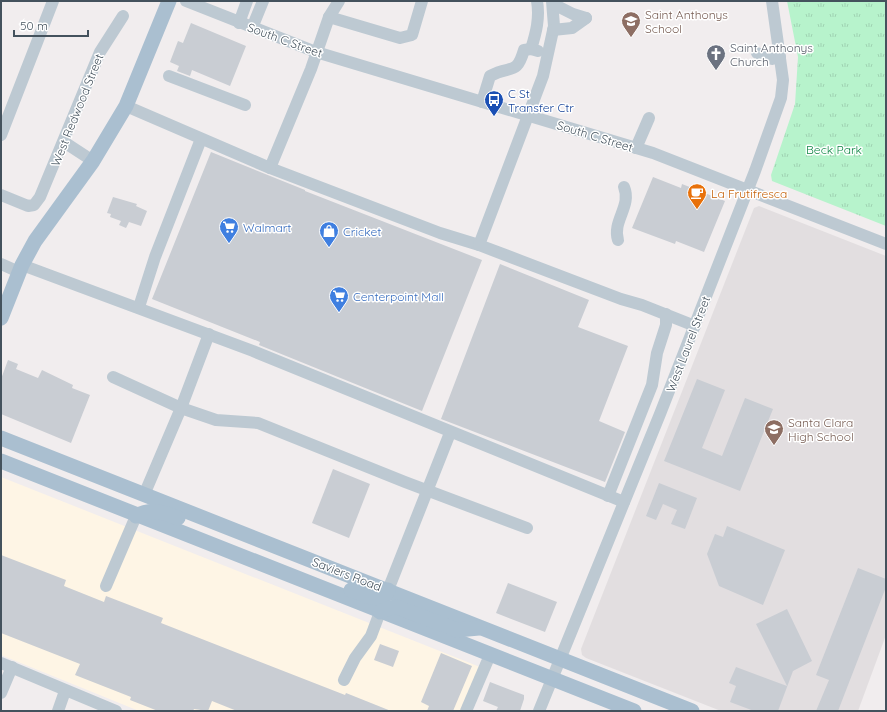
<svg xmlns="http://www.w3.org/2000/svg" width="887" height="712" font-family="Quicksand,sans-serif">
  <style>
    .commercial { fill: #fef5e5 }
    .education { fill: #e2dee0 }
    .grass { fill: url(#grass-tufts) }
    .building { fill: #c9cdd3 }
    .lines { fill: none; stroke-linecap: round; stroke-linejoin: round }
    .minor { stroke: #bdc9d2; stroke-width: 12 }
    .major { stroke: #aabfd0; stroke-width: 15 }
    .labels { text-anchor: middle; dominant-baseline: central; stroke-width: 3; stroke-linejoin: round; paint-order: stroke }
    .education-label { font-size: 12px; fill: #785e54; stroke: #fff; text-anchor: start }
    .street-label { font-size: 12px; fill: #44525d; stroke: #fff }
    .worship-label { font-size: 12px; fill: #5b616d; stroke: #fff; text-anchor: start }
    .transit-label { font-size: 12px; fill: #164399; stroke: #fff; text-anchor: start }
    .park-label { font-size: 12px; fill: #0e8644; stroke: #fff }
    .food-label { font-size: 12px; fill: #c56008; stroke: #fff; text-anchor: start }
    .shop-label { font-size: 12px; fill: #366cbe; stroke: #fff; text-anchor: start }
  </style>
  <defs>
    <pattern id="grass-tufts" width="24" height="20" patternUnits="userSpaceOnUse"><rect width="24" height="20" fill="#b7f3cc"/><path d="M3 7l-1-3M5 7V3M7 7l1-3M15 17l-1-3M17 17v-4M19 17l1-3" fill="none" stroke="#9fd2b2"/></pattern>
  </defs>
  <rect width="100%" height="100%" fill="#f1edee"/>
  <path class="commercial" d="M1,477L480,667L464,711H139L1,655Z"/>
  <path class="education" d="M759,206L886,256V635L858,711H721L586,658L582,655L581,649L754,208Z"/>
  <path class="grass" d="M787,1H886V226L772,181L771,175L795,104L798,57Z"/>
  <g class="building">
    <path d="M191,23L246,46L230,86L192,70L190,76L177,71L179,66L170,62L178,41L183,43Z"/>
    <path d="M211,152L305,190V191L482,260L422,411L259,345L260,342L152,299Z"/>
    <path d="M653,177L681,188L682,184L725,201L704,252L676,241L675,244L632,228Z"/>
    <path d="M113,197L137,204L136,206L147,211L141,226L129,222L126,228L119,225L121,221L110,217L111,214L107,213Z"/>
    <path d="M500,264L589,300L578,327L628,346L599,421L625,432L605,482L441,419Z"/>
    <path d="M8,360L18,364L16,369L38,378L42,370L73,385L72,388L90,395L71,443L1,414V379Z"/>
    <path d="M697,379L725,390L702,448L722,456L745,398L773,409L740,491L664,461Z"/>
    <path d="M333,469L370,484L349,538L312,523Z"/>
    <path d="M659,483L697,498L685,529L671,524L677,510L663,504L656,520L646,516Z"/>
    <path d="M727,526L785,550L763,605L719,586L707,554L715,534L723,537Z"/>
    <path d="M1,555L66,580L64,586L104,602L106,596L163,618L161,623L345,695L346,693L391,711H237L212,701L208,711L194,709L193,711H158L130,700L131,697L75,675L80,664L1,633Z"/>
    <path d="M858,568L886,579V587L838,711H816L829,680L816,675Z"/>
    <path d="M508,583L557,602L545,632L496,613Z"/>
    <path d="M787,609L812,661L793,671L778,711H754L730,702L736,686L729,683L736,667L787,686L756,624Z"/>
    <path d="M380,644L399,651L393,667L374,660Z"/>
    <path d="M441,653L472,666L453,711H427L429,706L421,702Z"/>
    <path d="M490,682L524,695V699L520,711H496L498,707L483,701Z"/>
  </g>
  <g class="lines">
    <g class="minor">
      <path d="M186,1L316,52L653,153L886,244"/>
      <path d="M339,1L329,17L311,69L270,168L440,233L479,245L543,76L554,26L552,1"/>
      <path d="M537,1C540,18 536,33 531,49L538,51"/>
      <path d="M553,4L573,14L586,18"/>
      <path d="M329,17L400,38L412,35L422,1"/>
      <path d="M239,23L247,1"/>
      <path d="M252,28L263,1"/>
      <path d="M553,30L572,28L586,18"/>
      <path d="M757,53L772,59L780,57"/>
      <path d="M169,76L245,105"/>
      <path d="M482,102L490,76C511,64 516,77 524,50L531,49"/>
      <path d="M126,106L270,168"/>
      <path d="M1,135L53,1"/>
      <path d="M64,142L93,161"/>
      <path d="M636,148L649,118"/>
      <path d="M1,195L28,206L34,205L40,197L100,52L123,16"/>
      <path d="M618,240C612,221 632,206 624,187"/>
      <path d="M479,245L621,299L642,305L695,326"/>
      <path d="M1,264L19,272"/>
      <path d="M22,265L253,351L624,502"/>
      <path d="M139,307L155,257L201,139"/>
      <path d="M113,377L181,408L216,420L258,423L405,482L527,528"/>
      <path d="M144,495L181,408L209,334"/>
      <path d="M608,496L652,385L657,353L666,325V314"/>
      <path d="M106,586L136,516"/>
      <path d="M388,590L450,433"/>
      <path d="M1,663L116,711"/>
      <path d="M344,680L355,658L371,636L380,612"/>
      <path d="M1,693L12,667"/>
      <path d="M58,711L65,691"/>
      <path d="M466,711L490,655"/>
      <path d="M539,711L660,414L755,171L781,98L783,80L772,1"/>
    </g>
    <g class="major">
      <path d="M1,318L22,265L35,241L93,161L126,106L169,1"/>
      <path d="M1,438L692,711"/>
      <path d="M1,461L634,711"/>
      <path d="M136,516C151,508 163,512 178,518"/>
      <path d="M351,590L370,597L379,598L385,596L388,590"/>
      <path d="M380,612L389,608L397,607L457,630L479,628"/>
    </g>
  </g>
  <defs>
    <g id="school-pin" transform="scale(1)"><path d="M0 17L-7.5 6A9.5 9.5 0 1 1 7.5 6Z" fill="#8d6e63" stroke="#fff"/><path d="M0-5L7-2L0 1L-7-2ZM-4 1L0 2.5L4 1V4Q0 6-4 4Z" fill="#fff"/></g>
    <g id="church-pin" transform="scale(1)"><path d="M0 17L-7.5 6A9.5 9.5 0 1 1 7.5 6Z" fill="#6b7280" stroke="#fff"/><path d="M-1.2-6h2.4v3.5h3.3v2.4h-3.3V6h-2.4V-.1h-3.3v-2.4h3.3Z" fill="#fff"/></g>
    <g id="bus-pin" transform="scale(1)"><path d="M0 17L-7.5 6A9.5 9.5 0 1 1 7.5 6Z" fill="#1a4fb4" stroke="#fff"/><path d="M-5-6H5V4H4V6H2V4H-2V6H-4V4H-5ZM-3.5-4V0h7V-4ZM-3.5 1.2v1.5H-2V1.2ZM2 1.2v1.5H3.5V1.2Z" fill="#fff"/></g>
    <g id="cafe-pin" transform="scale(1)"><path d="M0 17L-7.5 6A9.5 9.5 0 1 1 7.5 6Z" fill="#e8710a" stroke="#fff"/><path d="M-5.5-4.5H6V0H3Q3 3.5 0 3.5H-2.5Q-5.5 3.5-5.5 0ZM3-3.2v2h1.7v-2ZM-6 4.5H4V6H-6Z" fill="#fff"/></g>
    <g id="supermarket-pin" transform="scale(1)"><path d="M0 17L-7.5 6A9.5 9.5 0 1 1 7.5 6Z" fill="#3f7fe0" stroke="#fff"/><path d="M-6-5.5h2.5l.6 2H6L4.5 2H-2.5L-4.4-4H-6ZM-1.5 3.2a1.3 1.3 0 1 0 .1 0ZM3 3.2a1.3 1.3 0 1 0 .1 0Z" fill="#fff"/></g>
    <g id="shop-pin" transform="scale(1)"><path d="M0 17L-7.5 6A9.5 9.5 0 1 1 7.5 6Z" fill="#3f7fe0" stroke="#fff"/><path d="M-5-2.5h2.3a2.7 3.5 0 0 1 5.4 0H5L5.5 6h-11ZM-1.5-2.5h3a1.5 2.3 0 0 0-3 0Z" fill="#fff"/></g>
  </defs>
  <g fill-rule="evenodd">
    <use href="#school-pin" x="631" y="21"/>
    <use href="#church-pin" x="716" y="54"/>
    <use href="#bus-pin" x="494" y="100"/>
    <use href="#cafe-pin" x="697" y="193"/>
    <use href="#supermarket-pin" x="229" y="227"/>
    <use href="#shop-pin" x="329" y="231"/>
    <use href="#supermarket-pin" x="339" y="296"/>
    <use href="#school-pin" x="774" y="429"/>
  </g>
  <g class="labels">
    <g class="education-label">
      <text x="645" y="14">Saint Anthonys<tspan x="645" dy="14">School</tspan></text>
      <text x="788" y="422">Santa Clara<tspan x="788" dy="14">High School</tspan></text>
    </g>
    <g class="street-label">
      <text transform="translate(285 40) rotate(20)">South C Street</text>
      <text transform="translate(77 110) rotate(-68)">West Redwood Street</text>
      <text transform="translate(595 136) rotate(17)">South C Street</text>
      <text transform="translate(688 344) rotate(-69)">West Laurel Street</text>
      <text transform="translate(347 574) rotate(21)">Saviers Road</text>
    </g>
    <g class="worship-label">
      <text x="730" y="47">Saint Anthonys<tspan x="730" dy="14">Church</tspan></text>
    </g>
    <g class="transit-label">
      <text x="508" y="93">C St<tspan x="508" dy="14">Transfer Ctr</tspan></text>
    </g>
    <g class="park-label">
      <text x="834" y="149">Beck Park</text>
    </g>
    <g class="food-label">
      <text x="711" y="193">La Frutifresca</text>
    </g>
    <g class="shop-label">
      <text x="243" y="227">Walmart</text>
      <text x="343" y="231">Cricket</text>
      <text x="353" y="296">Centerpoint Mall</text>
    </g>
  </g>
  <rect width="887" height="712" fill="none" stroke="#44525d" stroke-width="4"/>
  <path d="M14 30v6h74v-6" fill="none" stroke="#44525d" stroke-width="2"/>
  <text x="20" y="30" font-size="12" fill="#44525d" stroke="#ffffff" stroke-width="3" paint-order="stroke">50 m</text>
</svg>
